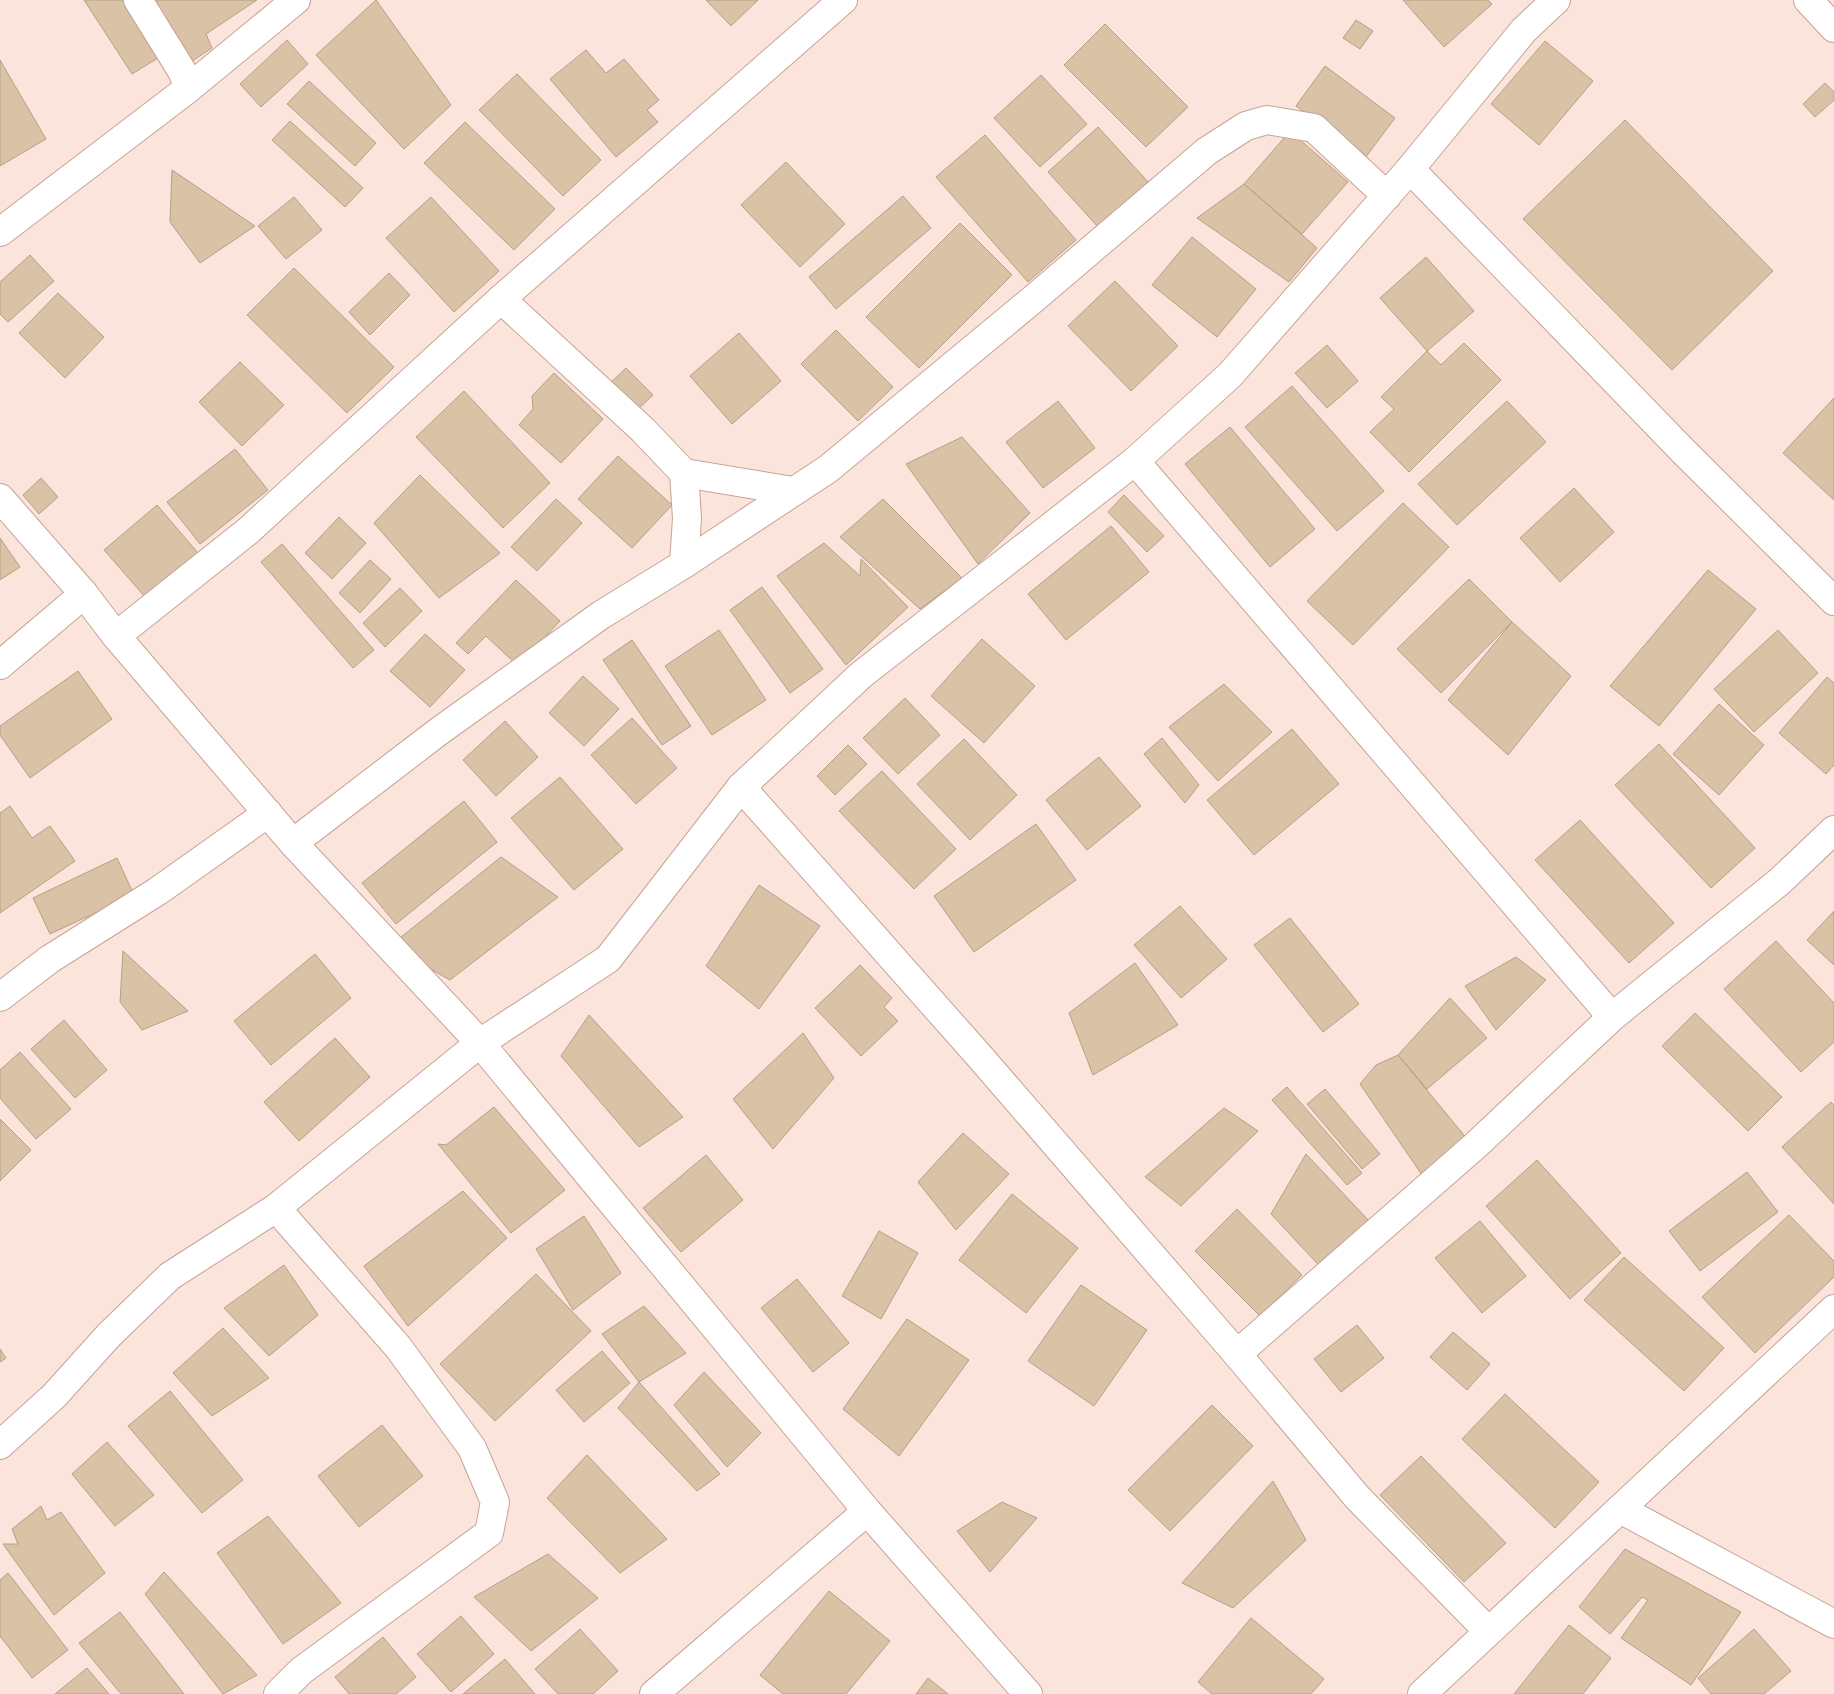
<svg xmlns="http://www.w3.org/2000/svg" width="1834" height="1694" font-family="Overpass,sans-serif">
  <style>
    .building { fill: #d9c2a6; stroke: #b6a084 }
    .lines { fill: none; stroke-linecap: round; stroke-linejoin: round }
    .street-casing { stroke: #c7a395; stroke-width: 30 }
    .street { stroke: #fff; stroke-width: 28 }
  </style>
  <rect width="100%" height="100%" fill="#fbe4db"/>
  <g class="building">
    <path d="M84,0H131L166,53L132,74Z"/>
    <path d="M148,0H257L206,34L212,48L189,63Z"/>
    <path d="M376,0L451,105L404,149L316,55Z"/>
    <path d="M706,0H758L731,26Z"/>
    <path d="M1403,0H1488L1492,4L1444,47Z"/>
    <path d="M1356,20L1373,31L1360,49L1343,38Z"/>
    <path d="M1105,24L1188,107L1146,147L1064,65Z"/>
    <path d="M287,40L308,64L261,107L240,84Z"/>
    <path d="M1545,41L1593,81L1539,145L1491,104Z"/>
    <path d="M586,50L606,73L624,59L659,100L647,110L658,122L616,157L550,79Z"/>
    <path d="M0,60L46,139L0,166Z"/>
    <path d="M1325,66L1395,118L1365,158L1296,106Z"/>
    <path d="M517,74L601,160L563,196L479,110Z"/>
    <path d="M1041,75L1087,124L1040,167L994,118Z"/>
    <path d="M309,81L376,143L355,166L287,104Z"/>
    <path d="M1825,83L1834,92V100L1815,117L1803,104Z"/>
    <path d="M1625,120L1773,271L1672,370L1523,219Z"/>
    <path d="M290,121L363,188L345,207L272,140Z"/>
    <path d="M465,122L555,209L514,250L424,163Z"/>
    <path d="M1098,127L1149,183L1099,228L1048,172Z"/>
    <path d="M1290,131L1348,182L1302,234L1244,184Z"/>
    <path d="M985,135L1076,240L1028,282L936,177Z"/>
    <path d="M786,162L845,224L800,267L741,205Z"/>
    <path d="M172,170L255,226L200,263L170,222Z"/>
    <path d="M1244,184L1317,248L1289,282L1197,218Z"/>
    <path d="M903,196L931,228L836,309L809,277Z"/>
    <path d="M294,197L322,230L286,259L258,226Z"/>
    <path d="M431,197L499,271L454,312L386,238Z"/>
    <path d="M960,223L1012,275L919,368L866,317Z"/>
    <path d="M1192,237L1256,289L1217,337L1152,285Z"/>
    <path d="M30,255L54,281L8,322L0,314V282Z"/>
    <path d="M1426,257L1474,311L1427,351L1380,298Z"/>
    <path d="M294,268L394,367L347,413L247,315Z"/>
    <path d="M389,273L410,295L370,335L349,312Z"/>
    <path d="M1115,281L1178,346L1131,391L1068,326Z"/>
    <path d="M58,293L104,337L65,378L19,333Z"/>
    <path d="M836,330L893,387L858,421L801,364Z"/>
    <path d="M739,333L781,381L732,424L690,376Z"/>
    <path d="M1464,343L1501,380L1409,472L1370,432L1394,409L1381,397L1427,351L1441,365Z"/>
    <path d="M1327,345L1358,381L1327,408L1295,373Z"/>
    <path d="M240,362L284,405L242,446L199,402Z"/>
    <path d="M626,368L653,395L634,413L607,386Z"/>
    <path d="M554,373L603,419L561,463L519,425L533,409L532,396Z"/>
    <path d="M1292,386L1384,491L1337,531L1245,427Z"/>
    <path d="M464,391L550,483L503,528L416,437Z"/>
    <path d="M1834,398V500L1783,453Z"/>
    <path d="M1058,401L1095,448L1043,488L1006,442Z"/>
    <path d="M1507,401L1546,442L1457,525L1418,484Z"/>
    <path d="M1230,427L1315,529L1270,567L1185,464Z"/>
    <path d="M962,437L1030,513L978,564L906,464Z"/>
    <path d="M235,449L268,490L200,544L167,502Z"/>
    <path d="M618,456L672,505L632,548L578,499Z"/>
    <path d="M420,475L500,553L439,598L374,523Z"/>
    <path d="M41,478L58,497L39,514L23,495Z"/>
    <path d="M1574,488L1614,532L1560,582L1520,538Z"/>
    <path d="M1124,495L1164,536L1147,552L1108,512Z"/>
    <path d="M556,499L582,523L537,571L511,547Z"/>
    <path d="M883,499L962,578L920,609L840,537Z"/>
    <path d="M1403,503L1449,547L1353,645L1307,601Z"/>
    <path d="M157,505L198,553L146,598L104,550Z"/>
    <path d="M339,517L366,543L332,579L305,553Z"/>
    <path d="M1111,526L1149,572L1066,640L1028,594Z"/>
    <path d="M0,538L20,567L0,580Z"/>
    <path d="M824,543L860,576L861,559L908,607L846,665L777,576Z"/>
    <path d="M282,544L374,650L353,668L261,562Z"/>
    <path d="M370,560L391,579L360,613L339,593Z"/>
    <path d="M1708,570L1756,609L1659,726L1610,686Z"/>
    <path d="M1469,579L1512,622L1441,693L1397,649Z"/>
    <path d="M516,580L560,621L518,666L486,636L468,654L456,643Z"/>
    <path d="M762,587L823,669L790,693L730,610Z"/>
    <path d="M400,588L422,611L385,647L363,623Z"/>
    <path d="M1512,622L1571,676L1508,755L1448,700Z"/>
    <path d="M719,630L766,700L712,735L665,666Z"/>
    <path d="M1778,630L1818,673L1754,732L1714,689Z"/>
    <path d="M425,634L465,670L430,707L390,671Z"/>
    <path d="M982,639L1035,686L984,743L931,696Z"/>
    <path d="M632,640L691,726L662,745L603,660Z"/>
    <path d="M78,671L112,719L30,778L0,735V726Z"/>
    <path d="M583,676L619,709L584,746L549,713Z"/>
    <path d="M1827,677L1834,683V765L1826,774L1779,733Z"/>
    <path d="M1224,684L1272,732L1218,781L1169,727Z"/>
    <path d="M905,698L940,735L898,774L863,738Z"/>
    <path d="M1719,704L1764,745L1719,795L1673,754Z"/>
    <path d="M632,718L677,768L636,804L591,755Z"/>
    <path d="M505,721L538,757L496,796L463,760Z"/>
    <path d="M1292,729L1339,784L1254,855L1207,800Z"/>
    <path d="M1162,738L1199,785L1185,803L1144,754Z"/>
    <path d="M964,739L1017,795L970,840L917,784Z"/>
    <path d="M1659,744L1755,848L1711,888L1615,785Z"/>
    <path d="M848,745L867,764L835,795L817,776Z"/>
    <path d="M1099,757L1141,806L1087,850L1046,800Z"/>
    <path d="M882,771L956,849L914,889L839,811Z"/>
    <path d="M560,777L623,849L574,890L511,818Z"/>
    <path d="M464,801L497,842L396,924L362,883Z"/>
    <path d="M10,806L32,838L50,826L75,861L0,913V813Z"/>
    <path d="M1580,820L1674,923L1629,963L1535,860Z"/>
    <path d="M1036,824L1076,880L974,952L934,896Z"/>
    <path d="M501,857L558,897L450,980L390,946Z"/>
    <path d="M117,858L134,895L50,934L33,898Z"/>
    <path d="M759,885L820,926L759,1009L706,966Z"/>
    <path d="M1180,906L1227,959L1181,998L1134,945Z"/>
    <path d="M1834,911V965L1807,940Z"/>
    <path d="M1290,918L1359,1004L1323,1032L1254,945Z"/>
    <path d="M1776,941L1834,1003V1042L1801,1072L1724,989Z"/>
    <path d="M123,951L188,1011L142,1030L120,1002Z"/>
    <path d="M315,954L351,998L271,1065L234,1021Z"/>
    <path d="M1516,957L1546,980L1496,1030L1465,986Z"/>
    <path d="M1135,963L1178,1025L1093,1075L1069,1013Z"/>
    <path d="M860,965L892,998L884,1007L898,1021L861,1056L815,1008Z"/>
    <path d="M1450,998L1487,1038L1427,1089L1398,1055Z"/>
    <path d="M1695,1013L1782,1097L1748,1131L1662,1046Z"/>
    <path d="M589,1015L683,1117L639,1147L561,1056Z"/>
    <path d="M64,1020L107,1070L75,1098L31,1049Z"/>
    <path d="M803,1033L834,1078L773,1149L733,1099Z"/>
    <path d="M335,1038L370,1077L299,1141L264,1102Z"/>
    <path d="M20,1052L71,1109L36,1139L0,1098V1070Z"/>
    <path d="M1398,1055L1468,1140L1422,1175L1360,1084L1376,1065Z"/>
    <path d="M1287,1087L1362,1173L1347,1185L1272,1100Z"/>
    <path d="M1325,1089L1380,1154L1362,1169L1307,1104Z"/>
    <path d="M1831,1102L1834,1105V1204L1782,1147Z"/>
    <path d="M494,1107L565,1190L511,1233L438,1144L446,1145Z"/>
    <path d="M1224,1108L1258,1131L1181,1206L1145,1177Z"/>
    <path d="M0,1119L31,1150L0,1181Z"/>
    <path d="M963,1133L1009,1174L956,1230L918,1182Z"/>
    <path d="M1306,1154L1371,1223L1328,1275L1271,1214Z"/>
    <path d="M706,1155L743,1200L681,1252L643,1208Z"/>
    <path d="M1537,1160L1621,1253L1570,1299L1486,1206Z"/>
    <path d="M1747,1172L1778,1212L1700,1271L1669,1231Z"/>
    <path d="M463,1191L507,1238L408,1326L364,1266Z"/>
    <path d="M1012,1194L1078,1248L1026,1313L959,1260Z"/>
    <path d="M1237,1209L1302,1275L1260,1316L1195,1251Z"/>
    <path d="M1789,1215L1834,1261V1277L1755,1353L1702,1297Z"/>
    <path d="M584,1216L621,1273L573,1310L536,1249Z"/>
    <path d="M1480,1221L1526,1276L1482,1313L1435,1258Z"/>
    <path d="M879,1231L918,1253L881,1319L842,1296Z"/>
    <path d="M1624,1257L1724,1348L1684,1391L1584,1300Z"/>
    <path d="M284,1265L318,1315L269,1356L224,1308Z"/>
    <path d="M536,1274L591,1331L495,1421L440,1364Z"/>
    <path d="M797,1279L849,1343L813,1372L761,1308Z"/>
    <path d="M1081,1285L1147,1330L1094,1406L1028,1361Z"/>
    <path d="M644,1306L686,1353L639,1382L602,1334Z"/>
    <path d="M907,1319L969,1360L899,1456L843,1409Z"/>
    <path d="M1357,1325L1384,1358L1341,1392L1314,1359Z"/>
    <path d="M223,1328L269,1378L212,1416L173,1373Z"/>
    <path d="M1453,1332L1490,1364L1467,1390L1430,1357Z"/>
    <path d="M0,1349L6,1358L0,1362Z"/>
    <path d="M602,1351L630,1383L584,1422L556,1390Z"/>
    <path d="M704,1372L761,1433L727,1467L674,1405Z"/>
    <path d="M639,1382L720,1474L697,1491L618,1408Z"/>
    <path d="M170,1391L243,1480L202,1513L128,1426Z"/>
    <path d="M1505,1394L1599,1482L1555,1528L1462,1439Z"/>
    <path d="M1212,1405L1253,1446L1170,1531L1128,1490Z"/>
    <path d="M382,1425L423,1476L359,1527L318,1476Z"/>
    <path d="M107,1442L154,1495L115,1526L72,1474Z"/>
    <path d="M587,1455L667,1539L620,1573L547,1498Z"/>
    <path d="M1421,1456L1506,1543L1464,1582L1380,1495Z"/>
    <path d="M1273,1481L1306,1540L1233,1608L1182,1583Z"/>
    <path d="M1002,1502L1037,1518L990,1572L957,1531Z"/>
    <path d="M41,1506L47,1520L61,1512L105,1573L54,1615L3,1544H18L12,1529Z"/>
    <path d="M268,1516L341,1603L283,1644L217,1553Z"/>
    <path d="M1625,1549L1741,1612L1691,1685L1621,1638L1648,1600L1642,1597L1610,1634L1579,1607Z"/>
    <path d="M548,1554L598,1598L531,1651L474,1597Z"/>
    <path d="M164,1572L257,1675L223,1694L145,1594Z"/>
    <path d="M8,1573L68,1650L32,1678L0,1636V1580Z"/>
    <path d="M829,1591L890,1641L846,1694H783L760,1675Z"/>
    <path d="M120,1612L184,1694H121L79,1643Z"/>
    <path d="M461,1616L494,1654L451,1692L417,1654Z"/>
    <path d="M1251,1618L1324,1679L1311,1694H1212L1198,1682Z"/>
    <path d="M1569,1625L1611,1658L1583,1694H1514Z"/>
    <path d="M580,1629L618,1671L593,1694H558L535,1669Z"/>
    <path d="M1754,1629L1791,1671L1764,1694H1711L1698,1678Z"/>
    <path d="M383,1637L416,1677L396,1694H349L335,1677Z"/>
    <path d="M505,1659L535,1694H463Z"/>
    <path d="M87,1668L109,1694H55Z"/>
    <path d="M928,1678L948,1694H916Z"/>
  </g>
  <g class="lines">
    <g class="street-casing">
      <g id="street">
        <path d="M138,0L182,71L189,88"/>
        <path d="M1808,0L1834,28"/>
        <path d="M1410,169L1684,452L1834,601"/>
        <path d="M0,232L189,88L296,0"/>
        <path d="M501,299L643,430L684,473L793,491"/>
        <path d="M1135,461L1612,1017"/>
        <path d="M0,498L84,594L116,636L293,843L480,1043L867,1511L1028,1694"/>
        <path d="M684,564L687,518L684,473"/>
        <path d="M116,636L248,531L501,299L843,0"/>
        <path d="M0,665L84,594"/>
        <path d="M741,787L981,1058L1237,1354L1357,1497L1488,1631"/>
        <path d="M293,843L438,732L601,615L684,564L828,469L1031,301L1207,151L1246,126L1267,120L1314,128L1387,196"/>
        <path d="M0,997L50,959L158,891L268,813"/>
        <path d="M276,1208L398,1347L472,1448L495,1502L489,1533L301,1671L278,1694"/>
        <path d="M1237,1354L1476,1145L1612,1017L1779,882L1834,830"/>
        <path d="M0,1445L54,1396L109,1335L170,1276L276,1208L480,1043L608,959L741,787L861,675L1135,461L1230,375L1410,169L1524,30L1556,0"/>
        <path d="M1620,1509L1834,1624"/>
        <path d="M654,1694L867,1511"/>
        <path d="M1422,1694L1834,1309"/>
      </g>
    </g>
    <use href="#street" class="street"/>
  </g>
</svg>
